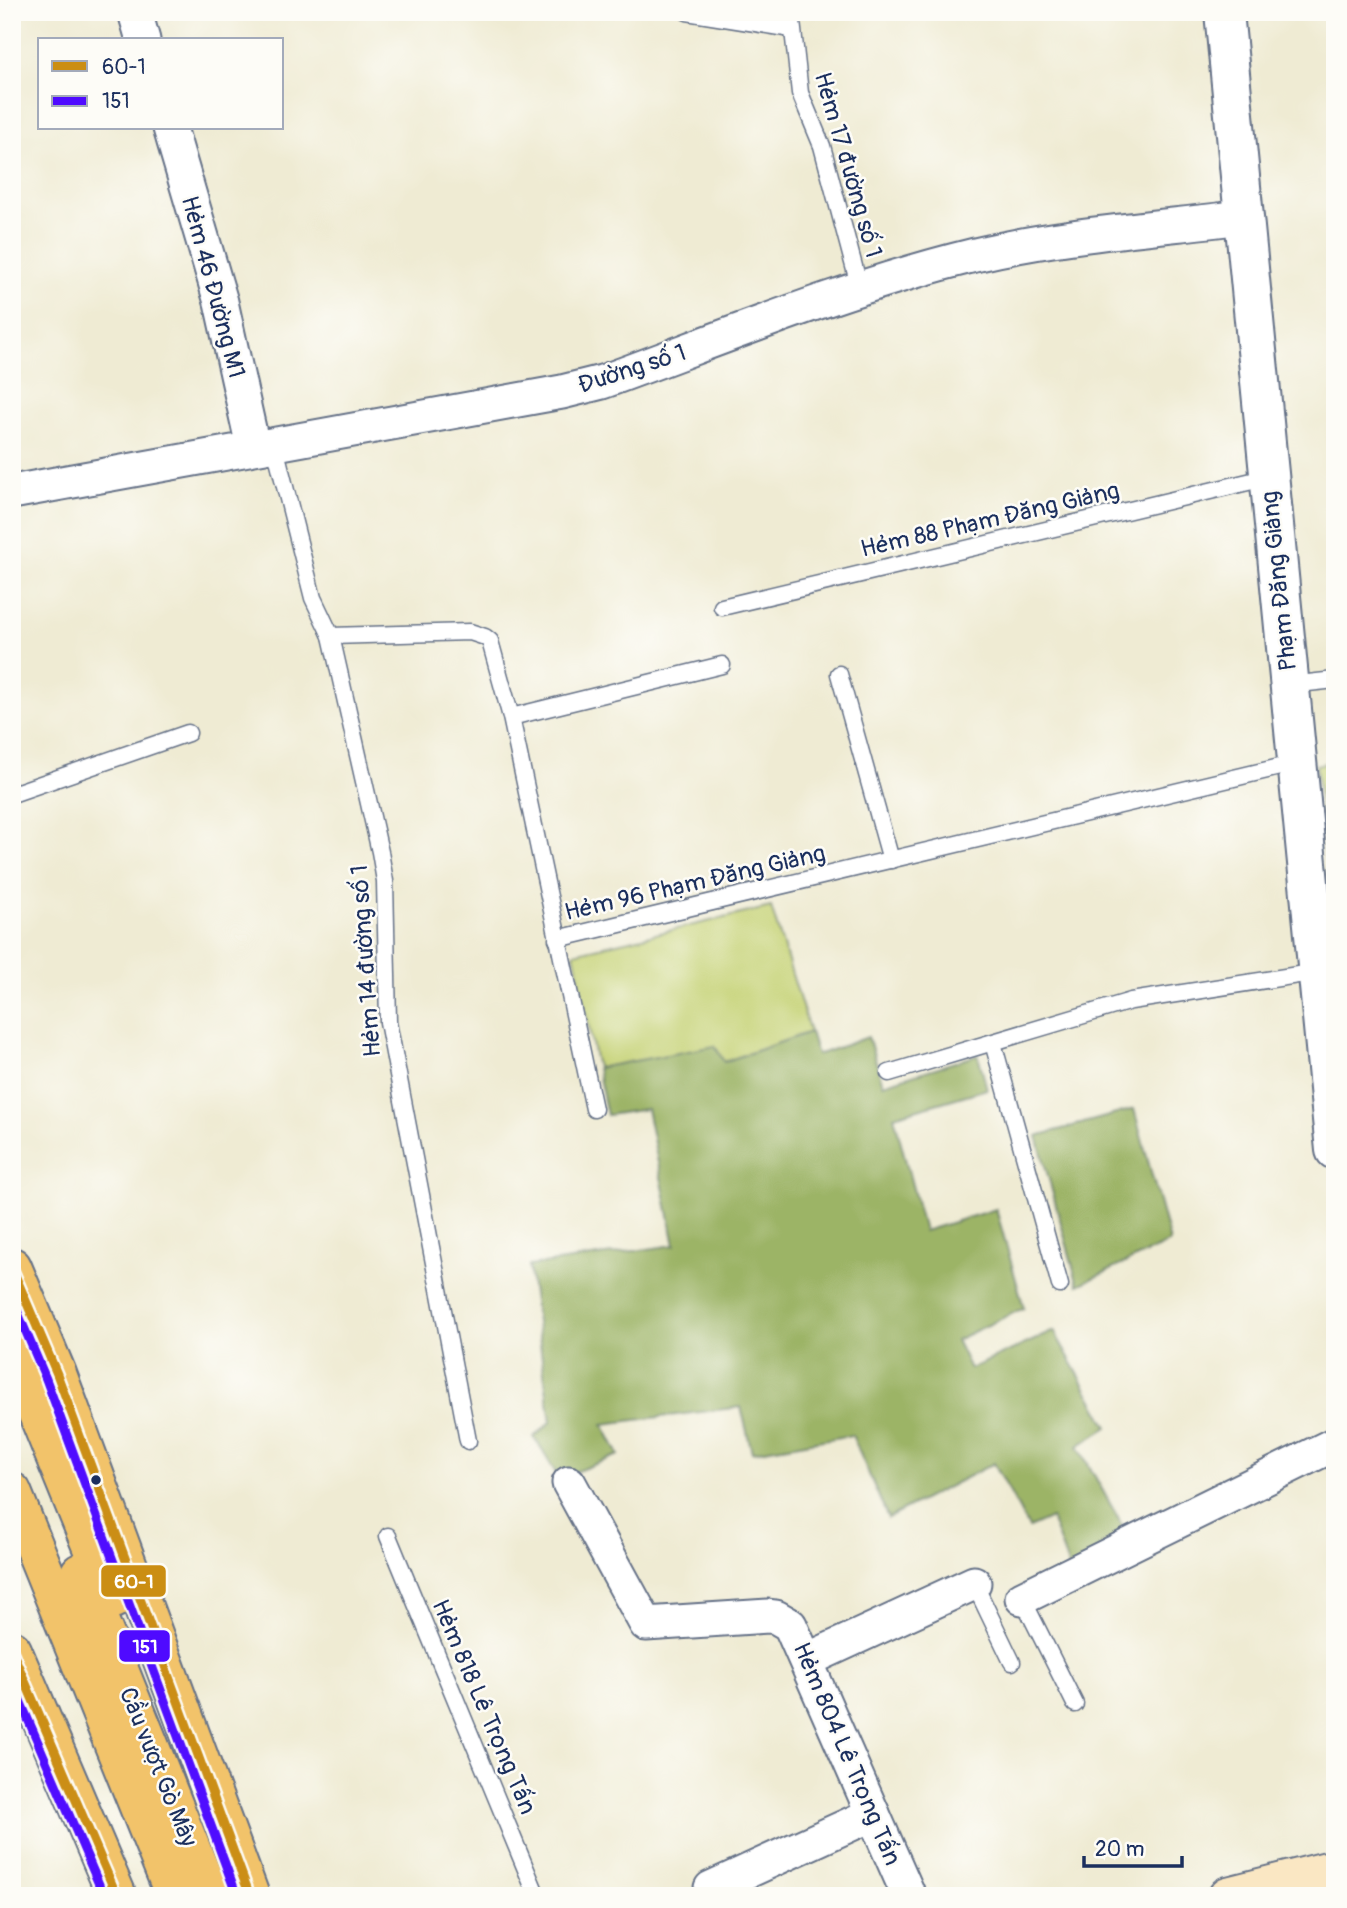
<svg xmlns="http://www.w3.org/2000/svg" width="1347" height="1908" font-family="Pangolin,sans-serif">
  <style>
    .green { fill: #c5d274; stroke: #708069; stroke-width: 2 }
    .forest { fill: #9cb466; stroke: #5c7262; stroke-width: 2 }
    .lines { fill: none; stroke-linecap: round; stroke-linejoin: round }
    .service-casing { stroke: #657187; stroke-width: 19 }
    .minor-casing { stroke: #657187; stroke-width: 37 }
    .tertiary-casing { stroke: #657187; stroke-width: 42 }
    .secondary-casing { stroke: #657187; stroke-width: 42 }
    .trunk-casing { stroke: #657187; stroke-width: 42 }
    .service { stroke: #fff; stroke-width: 16 }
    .minor { stroke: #fff; stroke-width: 33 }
    .tertiary { stroke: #fff; stroke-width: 38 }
    .secondary { stroke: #fae7c3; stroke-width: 38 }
    .trunk { stroke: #f2c36a; stroke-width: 38 }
    .bus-1-casing { stroke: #fdfcf7; stroke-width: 14 }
    .bus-2-casing { stroke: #fdfcf7; stroke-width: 14 }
    .bus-1 { stroke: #cb8e13; stroke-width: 9 }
    .bus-2 { stroke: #4f0aff; stroke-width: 9 }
    .bus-dot { fill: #1b2f5e; stroke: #fdfcf7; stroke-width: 2.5 }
    .labels { text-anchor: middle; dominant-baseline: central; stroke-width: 5; stroke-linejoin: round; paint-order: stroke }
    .street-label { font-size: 24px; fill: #1b2f5e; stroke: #fdfcf7 }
    .line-badge { stroke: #fdfcf7; stroke-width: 2.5 }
    .badge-label { font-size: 19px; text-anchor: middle; font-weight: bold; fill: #fff }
  </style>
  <rect width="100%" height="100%" fill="#fdfcf7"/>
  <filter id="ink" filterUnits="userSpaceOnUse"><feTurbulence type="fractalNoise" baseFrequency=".0143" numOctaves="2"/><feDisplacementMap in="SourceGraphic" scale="14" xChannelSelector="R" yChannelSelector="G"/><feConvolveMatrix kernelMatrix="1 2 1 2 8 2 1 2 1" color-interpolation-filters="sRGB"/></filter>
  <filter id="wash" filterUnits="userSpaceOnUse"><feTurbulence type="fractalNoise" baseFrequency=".00686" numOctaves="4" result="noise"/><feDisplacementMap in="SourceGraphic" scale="28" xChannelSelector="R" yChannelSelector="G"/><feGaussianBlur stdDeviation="1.57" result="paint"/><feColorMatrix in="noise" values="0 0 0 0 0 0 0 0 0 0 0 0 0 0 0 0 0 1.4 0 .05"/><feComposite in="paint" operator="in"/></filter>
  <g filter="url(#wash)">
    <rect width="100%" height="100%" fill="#efebd3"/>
    <g class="green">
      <path d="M1335,761V953L1316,765Z"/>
      <path d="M771,907L810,1032L724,1062L715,1046L597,1068L574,953Z"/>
    </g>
    <g class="forest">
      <path d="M810,1032L817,1055L868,1037L883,1084L978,1055L987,1089L894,1116L924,1231L996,1209L1024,1308L956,1340L970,1369L1054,1331L1108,1427L1078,1446L1138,1554L1072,1576L1051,1518L1029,1528L994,1463L888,1518L852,1435L752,1452L741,1407L603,1424L619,1455L559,1478L534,1437L551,1422L529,1266L675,1245L647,1109L607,1115L597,1068L715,1046L724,1062Z"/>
      <path d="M1134,1109L1170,1242L1078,1285L1037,1136Z"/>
    </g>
  </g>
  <g filter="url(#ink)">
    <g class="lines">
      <g class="service-casing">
        <g id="service">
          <path d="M687,12L792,29"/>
          <path d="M791,12L800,93L822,146L860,289"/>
          <path d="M274,443L313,598L331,636L380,852L385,881L388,1022L468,1441"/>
          <path d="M722,607L1269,477"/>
          <path d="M331,636L470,632L485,637L490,641L511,717L594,1109"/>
          <path d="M839,674L891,860"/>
          <path d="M1290,685L1335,680"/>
          <path d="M511,717L722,665"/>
          <path d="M12,794L188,733"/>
          <path d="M557,939L1297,763"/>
          <path d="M993,1043L1060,1285"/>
          <path d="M889,1073L1131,1001L1317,972"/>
          <path d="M388,1536L537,1896"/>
          <path d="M974,1583L1012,1662"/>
          <path d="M1022,1598L1075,1704"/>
        </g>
      </g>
      <g class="minor-casing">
        <g id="minor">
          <path d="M135,12L143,40"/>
          <path d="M170,128L221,302L253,447"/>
          <path d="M12,492L562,392L602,382C725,337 848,286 975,255C1063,234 1154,228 1244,217"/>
          <path d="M569,1483L646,1624L768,1616L776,1617L790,1625L909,1896"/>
          <path d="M1022,1598L1335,1444"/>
          <path d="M807,1660L974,1583"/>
          <path d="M711,1888L873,1814"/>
        </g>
      </g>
      <g class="tertiary-casing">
        <path id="tertiary" d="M1224,12L1335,1150"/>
      </g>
      <g class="secondary-casing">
        <path id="secondary" d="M1228,1896L1335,1869"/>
      </g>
      <g class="trunk-casing">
        <g id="trunk">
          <path d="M12,1267L57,1374L250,1896"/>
          <path d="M12,1350L113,1599"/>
          <path d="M12,1492L175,1896"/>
          <path d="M80,1573L210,1896"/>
          <path d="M12,1650L117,1896"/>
        </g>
      </g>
      <use href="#service" class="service"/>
      <use href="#minor" class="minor"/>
      <use href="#tertiary" class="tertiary"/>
      <use href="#secondary" class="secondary"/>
      <use href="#trunk" class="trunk"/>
      <g class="bus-1-casing">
        <g id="bus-1">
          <path d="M12,1268L57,1374L250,1896"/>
          <path d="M12,1651L117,1896"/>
        </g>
      </g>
      <g class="bus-2-casing">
        <g id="bus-2">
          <path d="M12,1299L46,1379L237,1896"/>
          <path d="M12,1682L104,1896"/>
        </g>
      </g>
      <use href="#bus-1" class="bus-1"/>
      <use href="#bus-2" class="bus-2"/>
    </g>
  </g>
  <circle class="bus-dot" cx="96" cy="1480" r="6"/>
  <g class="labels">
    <g class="street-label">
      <text transform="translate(848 165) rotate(74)">Hẻm 17 đường số 1</text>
      <text transform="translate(213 287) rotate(75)">Hẻm 46 Đường M1</text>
      <text transform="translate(632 369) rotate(-18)">Đường số 1</text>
      <text transform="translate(990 520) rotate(-13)">Hẻm 88 Phạm Đăng Giảng</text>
      <text transform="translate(1279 581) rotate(-96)">Phạm Đăng Giảng</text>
      <text transform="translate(695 883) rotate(-13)">Hẻm 96 Phạm Đăng Giảng</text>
      <text transform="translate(366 961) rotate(-94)">Hẻm 14 đường số 1</text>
      <text transform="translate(484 1707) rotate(67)">Hẻm 818 Lê Trọng Tấn</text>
      <text transform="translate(847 1754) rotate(67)">Hẻm 804 Lê Trọng Tấn</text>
      <text transform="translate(158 1767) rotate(68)">Cầu vượt Gò Mây</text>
    </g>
  </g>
  <g class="line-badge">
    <rect x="100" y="1564" width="67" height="34" rx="7" fill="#cb8e13"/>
    <rect x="118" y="1629" width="53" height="34" rx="7" fill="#4f0aff"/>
  </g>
  <g class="badge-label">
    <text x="134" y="1588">60-1</text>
    <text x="145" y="1653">151</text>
  </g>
  <rect width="1347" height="1908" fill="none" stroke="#fdfcf7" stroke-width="42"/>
  <rect x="38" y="38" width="245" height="91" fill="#fdfcf7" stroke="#a3aaba" stroke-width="2"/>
  <rect x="52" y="61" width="35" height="10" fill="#cb8e13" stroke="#a3aaba" stroke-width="2"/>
  <text x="102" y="74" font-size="21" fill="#1b2f5e">60-1</text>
  <rect x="52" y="96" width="35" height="10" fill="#4f0aff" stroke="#a3aaba" stroke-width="2"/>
  <text x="102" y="108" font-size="21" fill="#1b2f5e">151</text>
  <path d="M1084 1856v10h98v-10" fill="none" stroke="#1b2f5e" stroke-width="3.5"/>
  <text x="1095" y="1856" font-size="21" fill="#1b2f5e" stroke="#fdfcf7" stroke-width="5" paint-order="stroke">20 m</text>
</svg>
